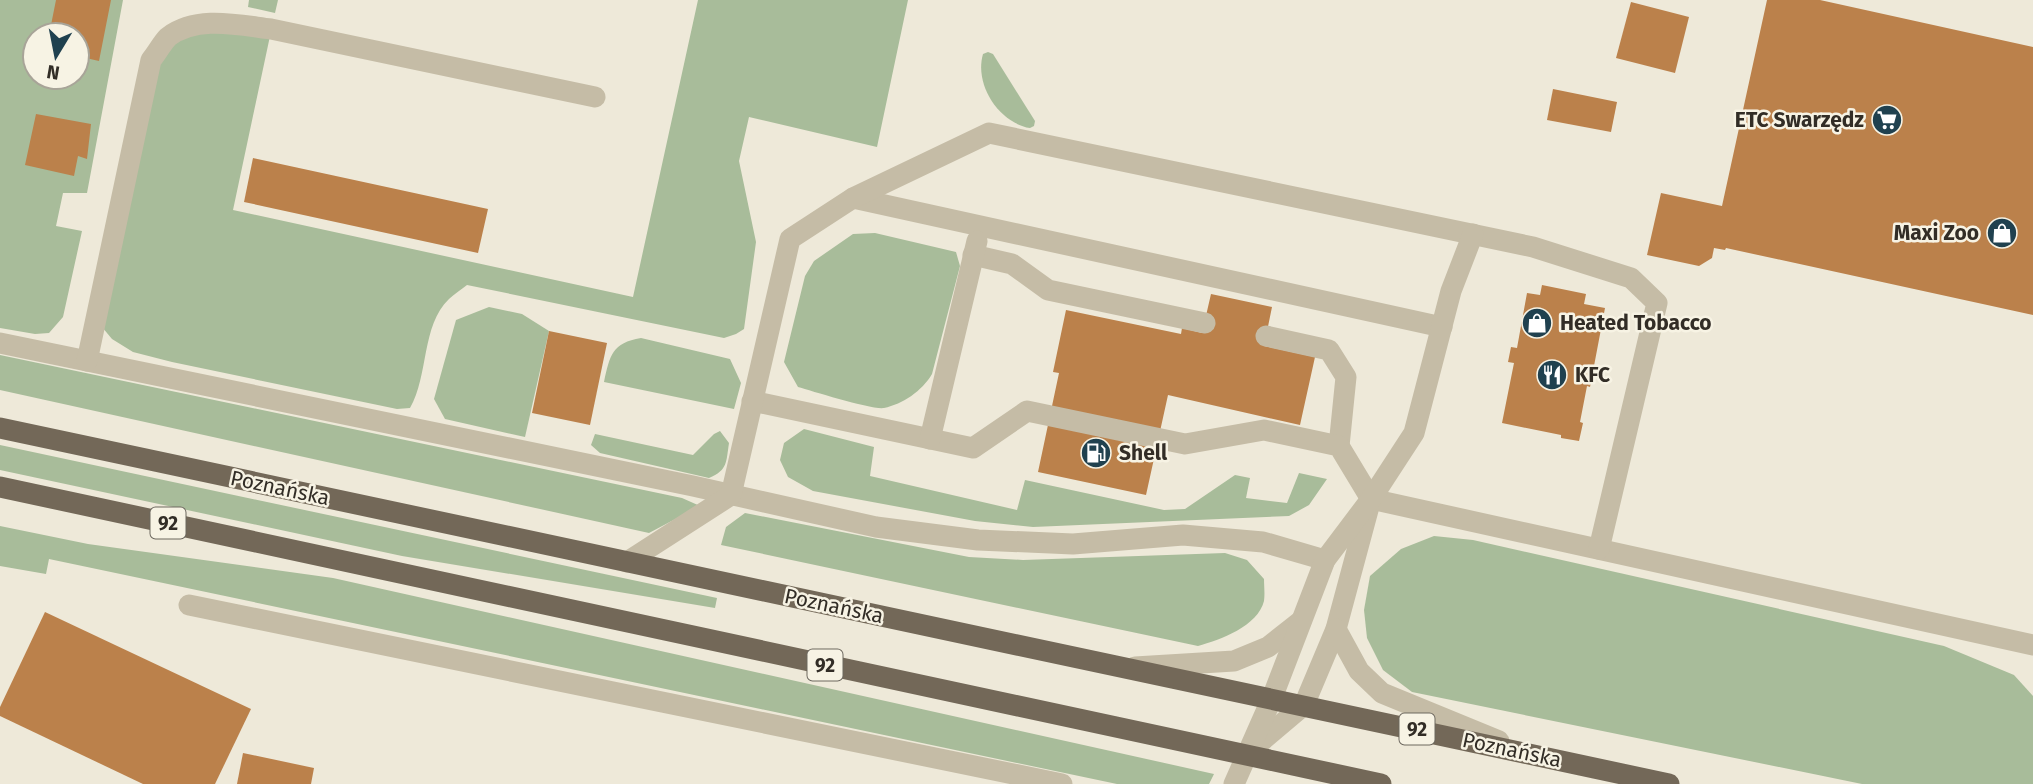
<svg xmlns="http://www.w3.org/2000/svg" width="2033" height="784" font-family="'Fira Sans',sans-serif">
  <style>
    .green { fill: #a8bc9a; fill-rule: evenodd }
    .building { fill: #bb814b }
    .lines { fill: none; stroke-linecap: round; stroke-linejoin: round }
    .minor { stroke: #c5bca6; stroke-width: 21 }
    .major { stroke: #736858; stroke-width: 21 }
    .labels { text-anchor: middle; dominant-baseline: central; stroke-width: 5; stroke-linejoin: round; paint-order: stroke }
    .shield { fill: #f7f3e4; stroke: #6d685f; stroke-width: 2 }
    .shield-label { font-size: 19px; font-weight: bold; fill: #322d26 }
    .poi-label { font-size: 21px; font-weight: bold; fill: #322d26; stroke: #f7f3e4; text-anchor: start }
    .street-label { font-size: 21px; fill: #322d26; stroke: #f7f3e4 }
  </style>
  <rect width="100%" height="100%" fill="#eee9d9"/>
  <g class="green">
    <path d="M0,0H123L87,193H63L56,226L82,231L63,317L49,333L35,334L0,328ZM35,35H77V77H35Z"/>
    <path d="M249,0H278L275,13L248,7Z"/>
    <path d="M698,0H908L877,147L749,117L739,161L756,242L744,329L736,334L724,338L467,285C461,290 454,294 449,299C421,326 429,375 410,408L397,409L172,362L133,352L112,339L102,327L155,68L175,40L191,30L270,36L233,210L633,297Z"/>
    <path d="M988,52L993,54L1035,121L1034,126L1030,128C999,123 974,85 983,54Z"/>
    <path d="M875,233L956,252L960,266L932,374C922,391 903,404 884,408C872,410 812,391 798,387L784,362L805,276L814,261L853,234Z"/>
    <path d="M489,307L522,314L549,331L525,437L445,419L434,399L456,320Z"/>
    <path d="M641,338L730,359L741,383L734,409L604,382C610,355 612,343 641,338Z"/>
    <path d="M0,355L682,498L700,506L649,533L0,390Z"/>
    <path d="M804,429L874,447L870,476L1017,510L1025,480L1164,510L1185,509L1235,475L1250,478L1246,498L1287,503L1299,473L1327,479L1309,505L1289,516L1033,527L975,521L813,491L788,477L780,460L784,443Z"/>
    <path d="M720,431L729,443C726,462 728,470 709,478L600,453L591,445L595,434L693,455L714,434Z"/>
    <path d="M0,445L717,598L715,608L402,556L0,470Z"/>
    <path d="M745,513L969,557L1023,560L1225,553L1247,560L1264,579C1264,585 1265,594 1264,601C1258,626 1220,640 1198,646L721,545L726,527Z"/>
    <path d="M0,526L88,544L333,578L1214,774L1209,784H1117L49,559L46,574L0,566Z"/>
    <path d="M1434,536L1473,540L1944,646L2014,675L2033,696V784H1862L1412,692L1383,670L1367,638L1364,610L1370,576L1401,549Z"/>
  </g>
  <g class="building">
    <path d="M56,0H111L99,61L77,56V35H49Z"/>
    <path d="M1767,0H1820L2033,47V315L1726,248L1725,250L1714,248L1712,258L1699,266L1647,255L1661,193L1722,206Z"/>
    <path d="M1631,2L1689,17L1675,73L1616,58Z"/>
    <path d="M1553,89L1617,102L1611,132L1547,120Z"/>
    <path d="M36,114L91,124L87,159L78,156L74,176L25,165Z"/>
    <path d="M253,158L488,209L478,253L244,202Z"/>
    <path d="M1542,285L1586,294L1584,304L1605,308L1590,387L1587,386L1580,422L1583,423L1579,441L1561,438V435L1502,423L1514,363L1508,362L1511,347L1517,348L1527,293L1540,295Z"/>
    <path d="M1211,294L1272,307L1264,346L1315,357L1300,425L1168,395L1146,495L1038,472L1059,373L1053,372L1066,310L1181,334L1182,328L1202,333Z"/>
    <path d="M549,331L607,343L590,425L532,413Z"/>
    <path d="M45,612L251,709L215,784H143L0,716V707Z"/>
    <path d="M243,753L314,768L311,784H237Z"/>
  </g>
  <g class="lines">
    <g class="minor">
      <path d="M853,198L1442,327"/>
      <path d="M973,255L1012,264L1048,290L1205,323"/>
      <path d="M1266,336L1329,350L1346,377L1339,446"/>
      <path d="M0,343L693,486L876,527L978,540L1073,544L1183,535L1263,542L1325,560"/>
      <path d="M87,361L151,60C157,53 162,43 168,37C197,15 238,25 271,29L595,97"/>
      <path d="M752,401L973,448L1027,411L1185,444L1264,430L1339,446L1371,499L1336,629L1304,705L1245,755"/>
      <path d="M930,439L977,241"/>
      <path d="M1371,499L2033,645"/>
      <path d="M627,562L731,495L790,239L853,198L989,133L1533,247L1631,278L1657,303L1599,549"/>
      <path d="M189,605L1062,784"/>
      <path d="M1336,629L1359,671L1382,693L1499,741"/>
      <path d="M1135,667L1234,661L1268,647L1301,621"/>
      <path d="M1234,784L1272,698L1325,560L1371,499L1414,433L1451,291L1473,234"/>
    </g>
    <g class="major">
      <path d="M0,428L1669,784"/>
      <path d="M0,487L1381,784"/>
    </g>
  </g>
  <defs>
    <g id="supermarket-disc" transform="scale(1.575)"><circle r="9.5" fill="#20414f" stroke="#f7f3e4"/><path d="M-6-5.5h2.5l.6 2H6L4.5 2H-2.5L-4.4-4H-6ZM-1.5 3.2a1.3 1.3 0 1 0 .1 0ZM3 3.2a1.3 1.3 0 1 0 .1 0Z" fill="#fff"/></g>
    <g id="shop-disc" transform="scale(1.575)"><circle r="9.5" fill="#20414f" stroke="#f7f3e4"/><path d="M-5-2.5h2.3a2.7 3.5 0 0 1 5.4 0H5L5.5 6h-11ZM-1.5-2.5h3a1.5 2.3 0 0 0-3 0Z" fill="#fff"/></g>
    <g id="restaurant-disc" transform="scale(1.575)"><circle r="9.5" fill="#20414f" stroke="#f7f3e4"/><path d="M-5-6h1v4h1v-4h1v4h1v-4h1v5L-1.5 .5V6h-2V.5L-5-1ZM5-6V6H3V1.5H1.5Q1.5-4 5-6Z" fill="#fff"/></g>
    <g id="fuel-disc" transform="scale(1.575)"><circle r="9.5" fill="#20414f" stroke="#f7f3e4"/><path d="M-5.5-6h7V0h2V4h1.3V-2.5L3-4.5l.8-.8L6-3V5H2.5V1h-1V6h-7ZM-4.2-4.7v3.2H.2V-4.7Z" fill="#fff"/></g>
  </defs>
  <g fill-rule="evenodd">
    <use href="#supermarket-disc" x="1887" y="120"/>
    <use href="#shop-disc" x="2002" y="233"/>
    <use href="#shop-disc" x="1537" y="323"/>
    <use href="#restaurant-disc" x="1552" y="375"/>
    <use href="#fuel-disc" x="1096" y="453"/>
  </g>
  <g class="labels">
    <g class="shield">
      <rect x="150.5" y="507.5" width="35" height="31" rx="5"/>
      <rect x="807.5" y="649.5" width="35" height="31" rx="5"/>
      <rect x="1399.5" y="713.5" width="35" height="31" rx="5"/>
    </g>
    <g class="shield-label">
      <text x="168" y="523">92</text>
      <text x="825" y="665">92</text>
      <text x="1417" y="729">92</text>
    </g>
    <g class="poi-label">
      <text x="1864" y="120" text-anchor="end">ETC Swarzędz</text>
      <text x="1979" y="233" text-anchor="end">Maxi Zoo</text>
      <text x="1560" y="323">Heated Tobacco</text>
      <text x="1575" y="375">KFC</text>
      <text x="1119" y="453">Shell</text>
    </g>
    <g class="street-label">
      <text transform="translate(280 488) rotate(12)">Poznańska</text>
      <text transform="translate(834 606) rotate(12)">Poznańska</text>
      <text transform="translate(1512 750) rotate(12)">Poznańska</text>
    </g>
  </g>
  <g transform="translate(56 56) rotate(190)"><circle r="33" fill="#f7f3e4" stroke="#a8a498" stroke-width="2"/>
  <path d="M0-5L12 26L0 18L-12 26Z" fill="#20414f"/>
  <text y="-10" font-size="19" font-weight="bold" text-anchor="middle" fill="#322d26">N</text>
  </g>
</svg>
